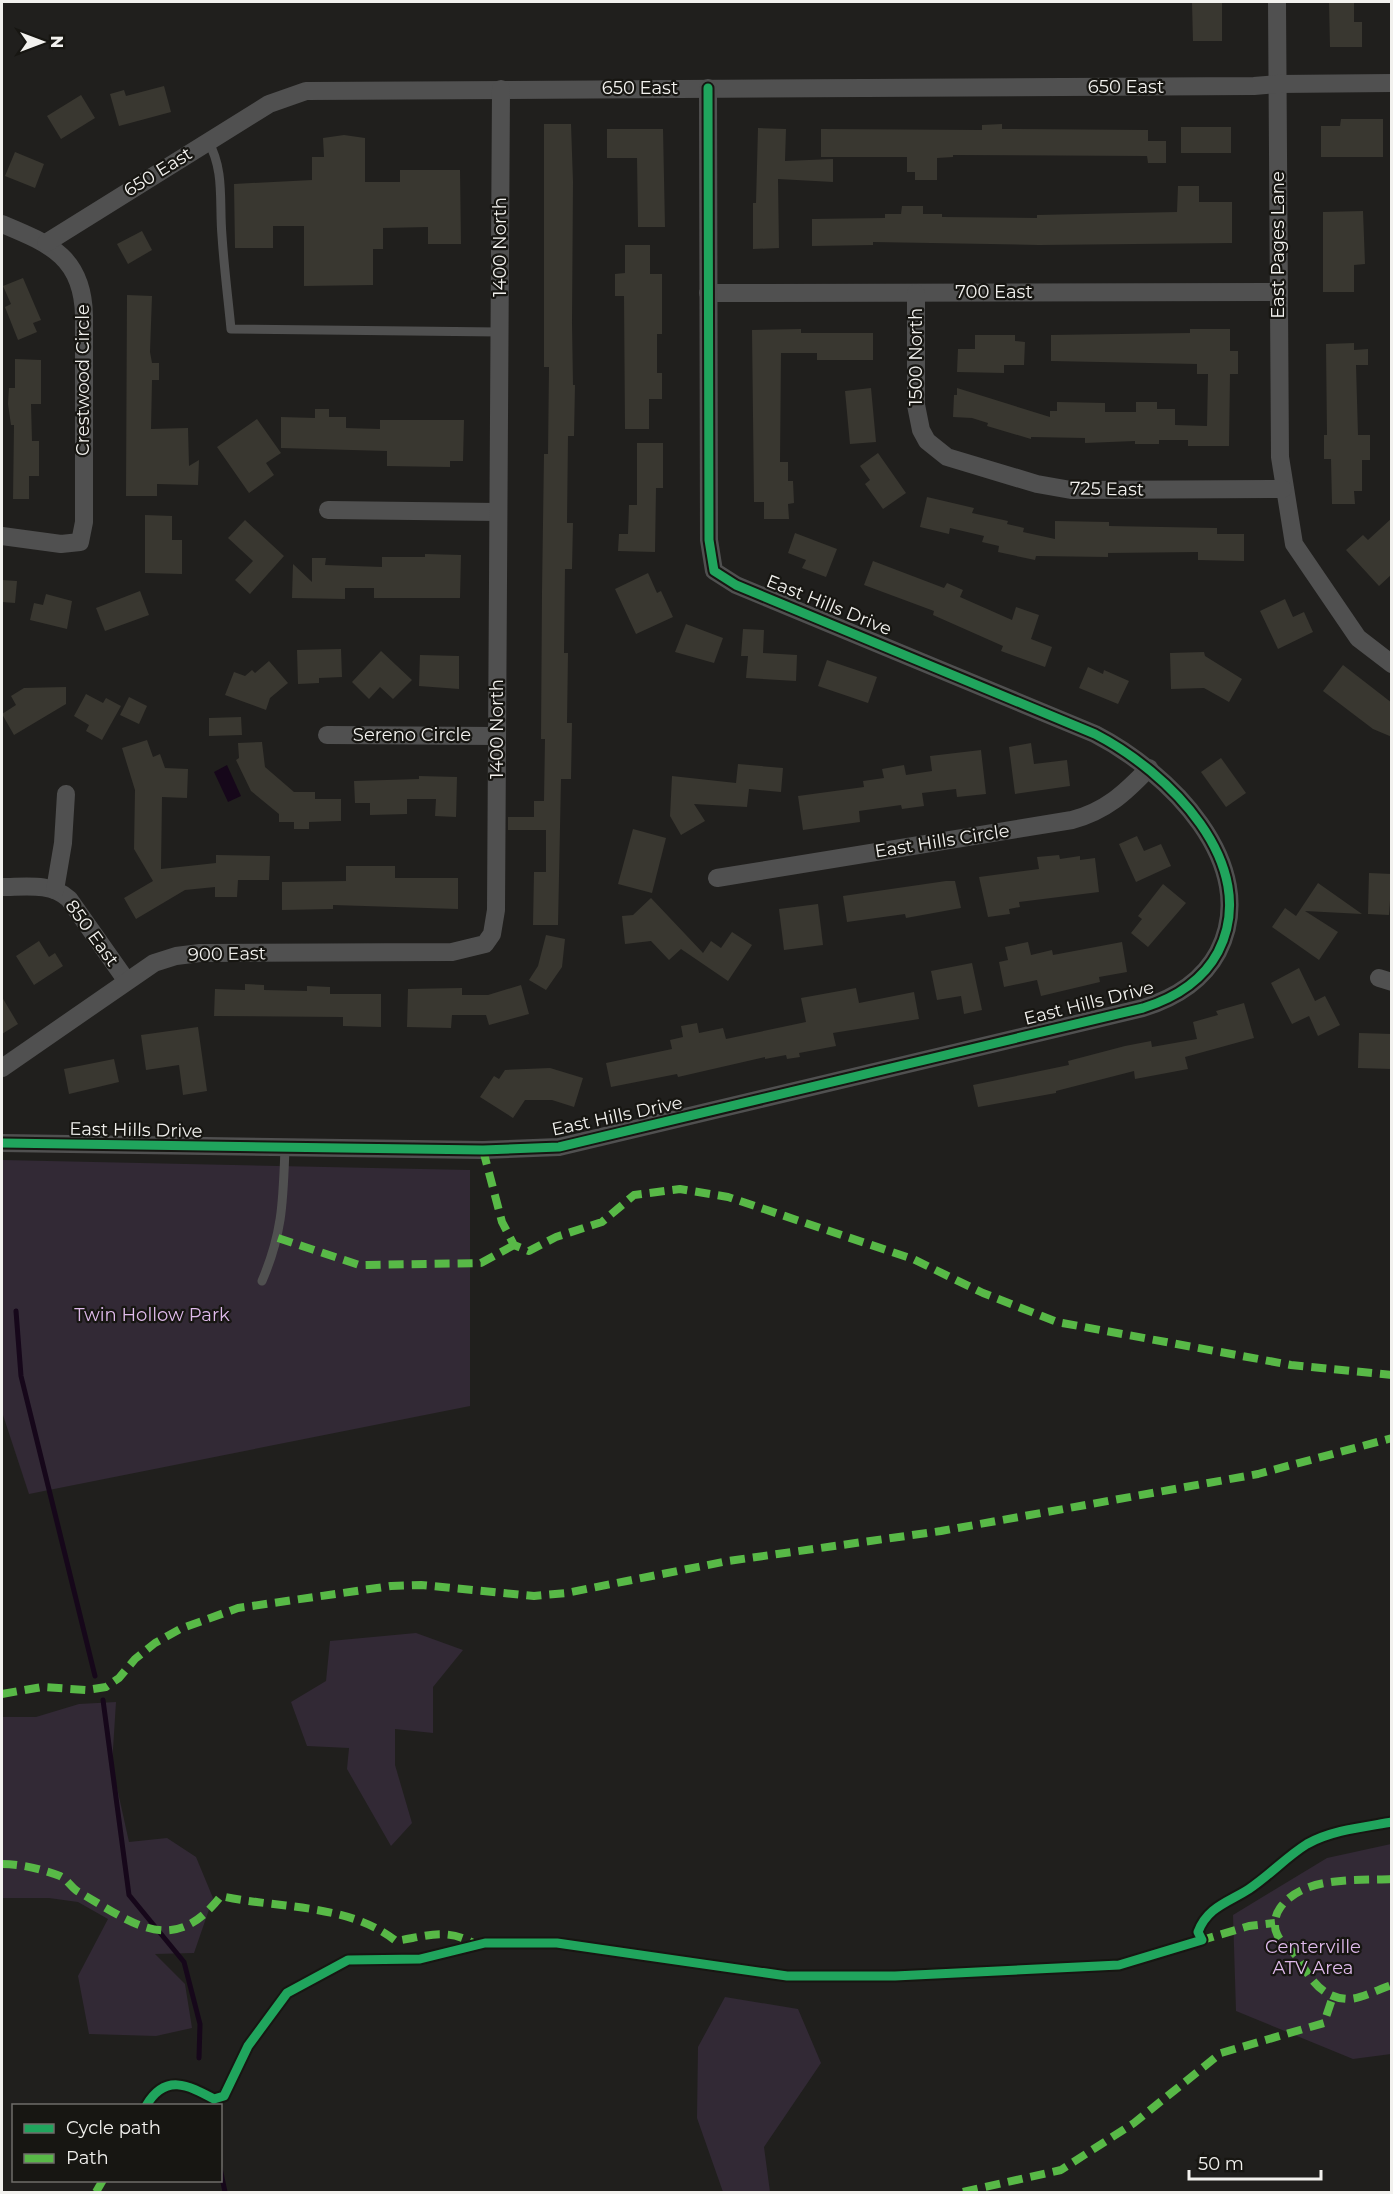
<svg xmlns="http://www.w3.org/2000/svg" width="1393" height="2194" font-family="Montserrat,sans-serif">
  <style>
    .green { fill: #322935 }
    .water { fill: #16071a }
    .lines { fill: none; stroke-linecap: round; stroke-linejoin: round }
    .stream { stroke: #16071a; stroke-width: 5 }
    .building { fill: #393730 }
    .lane { stroke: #505050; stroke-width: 9 }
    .street { stroke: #505050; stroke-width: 18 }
    .quiet { stroke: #58b947; stroke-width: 8; stroke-dasharray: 15 8; stroke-linecap: butt }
    .cycleway-casing { stroke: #171612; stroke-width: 13 }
    .cycleway { stroke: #20a55d; stroke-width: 9 }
    .labels { text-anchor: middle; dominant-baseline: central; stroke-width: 4.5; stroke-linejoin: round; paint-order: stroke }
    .street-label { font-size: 18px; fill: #f2f1ee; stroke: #171612 }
    .park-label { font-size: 18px; fill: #dfbaeb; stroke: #171612 }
  </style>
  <rect width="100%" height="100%" fill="#201f1d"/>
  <g class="green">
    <path d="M2,1160L470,1170V1406L29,1494L2,1412Z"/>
    <path d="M416,1633L463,1650L433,1687V1733L395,1729V1765L412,1823L391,1846L347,1769L349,1748L307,1746L291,1702L326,1681L330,1641Z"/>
    <path d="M116,1702L112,1765L129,1842L167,1838L196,1857L213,1898L194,1953L155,1954L185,1984L192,2028L156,2036L89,2034L78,1976L108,1919L78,1902L49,1898H2V1717H36L79,1704Z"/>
    <path d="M1391,1844V2054L1353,2059L1236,2011L1233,1915L1327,1858Z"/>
    <path d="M725,1997L798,2009L821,2063L764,2147L770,2192H723L697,2118L698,2047Z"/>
  </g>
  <path class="water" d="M227,765L241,796L228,802L214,772Z"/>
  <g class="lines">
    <g class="stream">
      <path d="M16,1311L21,1376L95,1676"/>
      <path d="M103,1700L129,1895L184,1962L200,2024L199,2058"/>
      <path d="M220,2168L225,2192"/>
    </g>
  </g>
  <g class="building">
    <path d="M1192,2H1222V41H1193Z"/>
    <path d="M1329,2H1354V22H1362V47H1330Z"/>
    <path d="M164,86L171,112L119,126L110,94L124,90L126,96Z"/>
    <path d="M81,95L95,118L61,139L47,116Z"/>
    <path d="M1341,119H1383V157H1321V126H1340Z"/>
    <path d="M544,124H571L573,182L572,323L573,385H575L574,436H568L567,523H573L572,569H565L564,653H568L567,723H572L571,779H561L558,925H533L534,872H546V830H508V817H534V801H544L545,739H541L542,592L544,454H548L549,367H544Z"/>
    <path d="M1002,124V129L1148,130V141H1166V163H1148L1147,156L953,155V157L937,158V180H915V172H907V157H821V129L982,130V125Z"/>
    <rect x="1181" y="127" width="50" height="26"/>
    <path d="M758,128L786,129L785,161L833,159V182L778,179L779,248L753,249V203H756Z"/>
    <path d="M607,129H663L665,227H638L637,158H607Z"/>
    <path d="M344,135L365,138V182H400V170H460L461,244H428V227L383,228V249H373V285L304,286V226H273V248H235L234,184L312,180V157H324L323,138Z"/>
    <path d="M15,152L44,164L35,188L5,176Z"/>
    <path d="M1178,186H1199V202H1232V243L1039,245L873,242V245L812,246V219L885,218V214H901L902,206H923V214H942V217L1037,218V215L1177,212Z"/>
    <path d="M1363,211L1365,264L1354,265V292H1323V212Z"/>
    <path d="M142,231L152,250L128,264L117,244Z"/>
    <path d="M625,245H650V274H662V334H657V373H662V399H649V429H625L624,296H615V274L625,273Z"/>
    <path d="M23,278L41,320L33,323L37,332L18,340L5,307L11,304L3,286Z"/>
    <path d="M127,295L152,296L150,352L152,363H159V380H152L151,429L188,428L189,466L199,460L198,485L157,484V496H126Z"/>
    <path d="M801,329V333H873V360H817V353H781L780,462H788V481H793L794,503L788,504L789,519H764V502H754L752,330Z"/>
    <path d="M1190,329H1230V351H1238V374H1230L1229,446H1188V440H1159V444H1135V441L1085,443V438L1031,437V439L987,426L988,423L972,418L953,417L954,395H957V388L1050,417V411H1057V402L1105,403V412H1136V402H1157V409H1175V425L1207,426L1208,374H1197V364L1051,361V335L1190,333Z"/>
    <path d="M975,335H1015V341L1025,342L1024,365H1004V373L957,372L958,349H975Z"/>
    <path d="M1354,343V350L1368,349V365H1356L1358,435H1370V460H1362V491H1354L1355,504H1332L1331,459H1324V435H1327L1326,344Z"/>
    <path d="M15,359L41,360V404H31L32,441H39V476H29V499H13L14,425H11L8,404L9,388H15Z"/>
    <path d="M871,388L876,442L850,444L845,391Z"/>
    <path d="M315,409H329V417H346V428L380,429V420H464L463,461H450V467L387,466V451L281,448V417L315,418Z"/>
    <path d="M257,419L281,453L266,463L274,475L249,493L217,447Z"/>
    <path d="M637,443H663V488H656L655,552L618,551L619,534H628L629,505H637Z"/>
    <path d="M878,453L906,493L883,509L865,484L870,480L860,466Z"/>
    <path d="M927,497L974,508L972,513L1008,521L1007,524L1024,528L1023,532L1055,539V521L1109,522V526L1217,528V534H1244V561L1198,560V552L1108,553V557L1036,556L1035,560L998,552L999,546L982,542L984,536L950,528L949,534L920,527Z"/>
    <path d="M145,515L172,516V540H182V574L145,573Z"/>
    <path d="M1392,518V574L1379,586L1346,550L1363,535L1368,540Z"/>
    <path d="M245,520L284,556L250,594L235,580L253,561L228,538Z"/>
    <path d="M795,533L837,549L826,577L802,568L806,560L788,553Z"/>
    <path d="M425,554L461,555L460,598H374V588H345V599L292,598L293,564L312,582V558H326L325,565L382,567V557H425Z"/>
    <path d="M873,561L944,588L947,583L963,590L960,597L1012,620L1016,607L1039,615L1031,639L1052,647L1045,667L1001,651L1003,646L933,615L934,611L864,585Z"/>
    <path d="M648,573L657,593L661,591L673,617L636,634L615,589Z"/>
    <path d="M2,580L17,581L15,603L2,602Z"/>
    <path d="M140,591L149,615L105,631L96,608Z"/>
    <path d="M46,594L72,601L67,629L30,620L34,603L43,605Z"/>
    <path d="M1285,599L1293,617L1304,612L1313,632L1278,649L1260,611Z"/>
    <path d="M686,624L723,638L714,663L675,652Z"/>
    <path d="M743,629L764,630L763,653L797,655L796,681L746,678L748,656H741Z"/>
    <path d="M341,649L342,677L319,678V683L298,684L297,650Z"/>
    <path d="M381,651L412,680L393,699L380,687L369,699L352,682Z"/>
    <path d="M1204,652L1205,656L1242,679L1229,702L1204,688L1171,689L1170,653Z"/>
    <path d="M420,655L459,656V689L419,686Z"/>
    <path d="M827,660L877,677L868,703L818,686Z"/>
    <path d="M269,661L288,683L270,698L266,710L225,695L234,672L245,676L252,670L255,673Z"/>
    <path d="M1343,665L1392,703V737L1373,729L1323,691Z"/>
    <path d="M1088,667L1103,674L1104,670L1129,681L1118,704L1079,688Z"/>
    <path d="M66,687V704L14,735L2,714L16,705L11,696L24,688Z"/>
    <path d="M86,694L103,703L106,698L121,706L102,740L86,731L89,725L74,716Z"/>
    <path d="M129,697L147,706L139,724L120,715Z"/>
    <path d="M241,717L242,735L209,736V718Z"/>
    <path d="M147,740L153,757L160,754L165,768L188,769L187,798L162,797L161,869L216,863V855L270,856L269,880H238L237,897H215V887L185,890L136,919L124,898L153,881L134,849L135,790L122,748Z"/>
    <path d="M262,742L265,767L294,792H315V799H341V821L309,822V829H294V822H279V814L251,791L236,760L239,758L238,743Z"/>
    <path d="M1031,743L1034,764L1067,760L1070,786L1015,794L1009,747Z"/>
    <path d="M981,750L986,794L957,797L956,789L922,793L924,806L902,809L901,805L859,811L860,822L803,830L798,796L864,787L863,781L884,778L882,769L904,765L906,775L932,771L930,756Z"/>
    <path d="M1221,758L1246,793L1226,807L1201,772Z"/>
    <path d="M738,764L783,768L781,792L749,789L747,807L694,804L705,821L681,835L670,816L672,776L736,783Z"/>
    <path d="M419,776L457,777L456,817L435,816L436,799H407V814L370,815V803H355L354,781L419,779Z"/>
    <path d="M633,829L666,838L652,893L618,884Z"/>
    <path d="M1137,836L1144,851L1161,844L1171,866L1136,882L1119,844Z"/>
    <path d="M1059,855L1060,859L1080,856V860L1095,858L1099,892L1019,902L1020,907L1009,909L1010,914L988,917L979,877L1039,869L1037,857Z"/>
    <path d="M346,866H395V878H458V909L333,905V909L282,910V882L346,881Z"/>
    <path d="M1369,873L1392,874L1389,915L1368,914Z"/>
    <path d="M946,881H955L961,908L906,918L905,914L847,922L843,896Z"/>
    <path d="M1318,883L1362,914L1305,911L1338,932L1319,960L1272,927L1285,908L1296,916Z"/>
    <path d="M1163,884L1186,903L1148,947L1131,933L1142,919L1138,916Z"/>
    <path d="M651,898L703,953L711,941L721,948L732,932L752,945L728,981L681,949L669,960L651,941L625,944L622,916L633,915Z"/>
    <path d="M818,904L823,945L784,950L779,909Z"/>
    <path d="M546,935L565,939L562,967L546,990L529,980L538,966Z"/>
    <path d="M39,941L49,957L55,953L63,966L34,985L16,956Z"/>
    <path d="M1028,942L1031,955L1052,950L1053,955L1122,942L1127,972L1099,977L1100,982L1041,996L1037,980L1004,987L999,962L1008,960L1005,947Z"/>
    <path d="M972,963L982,1010L964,1014L961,996L937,1000L931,971Z"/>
    <path d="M1299,968L1315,1001L1325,996L1340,1025L1318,1036L1309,1016L1292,1024L1271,983Z"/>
    <path d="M245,984L264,985V990L307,991V986L330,987V994H381V1027L343,1026V1017L214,1016L215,989L245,990Z"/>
    <path d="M521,985L529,1014L489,1025L486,1015H452L451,1028L407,1027L408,989L462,988V995H488Z"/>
    <path d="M856,988L859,1003L914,992L919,1019L833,1033L836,1046L799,1053L800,1057L787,1059L786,1055L765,1059V1057L678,1077L677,1074L611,1087L606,1063L672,1049L670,1040L683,1037L681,1026L697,1023L699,1033L723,1028L726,1039L806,1022L801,998Z"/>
    <path d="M2,997L18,1024L2,1034Z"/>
    <path d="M1244,1003L1254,1038L1185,1057L1188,1069L1135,1079L1134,1071L1056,1091V1093L978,1107L973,1085L1069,1065L1068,1061L1125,1046L1151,1041L1152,1047L1197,1039L1193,1022L1218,1015L1216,1011Z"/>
    <path d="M198,1027L207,1091L183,1095L179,1065L146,1070L141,1035Z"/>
    <path d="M1359,1033L1392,1034V1069L1358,1068Z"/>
    <path d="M114,1059L119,1082L69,1094L64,1069Z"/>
    <path d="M550,1068L583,1078L574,1107L552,1100H525L513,1118L480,1097L494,1076L499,1079L505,1070Z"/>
  </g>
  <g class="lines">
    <g class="lane">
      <path d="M208,141C225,171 219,202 222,236C224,267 228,298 231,329L499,332"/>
      <path d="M262,1281C283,1232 283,1200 285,1148"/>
    </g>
    <g class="street">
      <path d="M1277,2L1280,457L1294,544L1358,638L1392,664"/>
      <path d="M2,224C50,244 83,257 84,316V522L80,542L61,544L2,536"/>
      <path d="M46,243L269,104L306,91L1254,86L1277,84L1392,83"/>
      <path d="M708,293L1279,292"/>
      <path d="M916,293V405L921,430L927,441L947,457L1037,484L1071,490L1283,489"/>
      <path d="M328,510L498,512"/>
      <path d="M327,735L497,736"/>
      <path d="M717,878L1072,820C1106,811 1125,793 1149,768"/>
      <path d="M2,887C24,887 51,882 69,899L126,980"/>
      <path d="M55,890L63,843L66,794"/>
      <path d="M1379,978L1392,982"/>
      <path d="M2,1068L154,963L176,956L200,953L452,952L485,944L492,934L496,910L501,89"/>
      <path d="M2,1143L483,1150L559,1147L1143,1008C1175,998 1202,982 1218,952C1263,864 1167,771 1095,734L736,585L714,571L709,540L708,88"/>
    </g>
    <g class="quiet">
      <path d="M483,1150L502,1222L514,1245L529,1251L556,1237L602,1222L634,1195L680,1189L728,1197L913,1259L983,1293L1057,1322L1291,1365L1392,1375"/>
      <path d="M278,1238L359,1265L481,1263L514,1245"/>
      <path d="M2,1694L42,1687L87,1690L106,1687L119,1678L135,1659L155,1643L180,1629L238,1608L391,1586L421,1585L534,1596L566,1593L728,1561L941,1531L1258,1474L1392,1438"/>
      <path d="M2,1864C21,1864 41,1869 60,1876C67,1879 71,1887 77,1891C132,1922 172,1959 221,1896C279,1909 348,1903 396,1941C428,1936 447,1927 477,1945"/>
      <path d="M1392,1879C1357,1881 1303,1875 1280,1908C1275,1915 1273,1926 1277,1934C1281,1944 1292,1949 1298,1958C1310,1978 1321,1998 1348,1999C1361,1999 1379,1989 1392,1985"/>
      <path d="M1199,1941L1249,1926L1275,1923"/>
      <path d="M96,2192L103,2180"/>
      <path d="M963,2192L1061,2170L1134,2123L1221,2053L1324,2023L1333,1996"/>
    </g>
    <g class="cycleway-casing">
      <g id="cycleway">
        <path d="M2,1143L483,1150L559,1147L1143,1008C1175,998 1202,982 1218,952C1263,864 1167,771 1095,734L736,585L714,571L709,540L708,88"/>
        <path d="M146,2106C165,2073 188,2085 214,2099L224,2096L248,2046L287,1993L348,1960L420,1959L485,1943H557L787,1976H895L1119,1965L1202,1940L1198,1932C1207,1907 1229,1902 1249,1889C1270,1875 1286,1857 1307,1844C1332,1830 1364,1827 1392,1822"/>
      </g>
    </g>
    <use href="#cycleway" class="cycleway"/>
  </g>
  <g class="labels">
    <g class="street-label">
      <text x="1126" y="87">650 East</text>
      <text x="640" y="88">650 East</text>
      <text transform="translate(158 172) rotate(-32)">650 East</text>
      <text transform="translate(1278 245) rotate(-90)">East Pages Lane</text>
      <text transform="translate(500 247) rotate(-90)">1400 North</text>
      <text x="994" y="292">700 East</text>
      <text transform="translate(916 357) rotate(-90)">1500 North</text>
      <text transform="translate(83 380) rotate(-90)">Crestwood Circle</text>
      <text transform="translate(1107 489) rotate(1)">725 East</text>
      <text transform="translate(829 605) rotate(22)">East Hills Drive</text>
      <text transform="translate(497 729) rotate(-90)">1400 North</text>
      <text x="412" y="735">Sereno Circle</text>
      <text transform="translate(942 841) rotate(-9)">East Hills Circle</text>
      <text transform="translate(92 933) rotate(54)">850 East</text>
      <text transform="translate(227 954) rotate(-1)">900 East</text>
      <text transform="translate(1089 1003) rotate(-14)">East Hills Drive</text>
      <text transform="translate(617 1116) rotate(-12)">East Hills Drive</text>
      <text transform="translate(136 1130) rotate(1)">East Hills Drive</text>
    </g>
    <g class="park-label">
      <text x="152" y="1315">Twin Hollow Park</text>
      <text x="1313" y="1947">Centerville<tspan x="1313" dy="21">ATV Area</tspan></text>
    </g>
  </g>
  <rect width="1393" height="2194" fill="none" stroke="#f2f1ee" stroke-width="6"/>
  <rect x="12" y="2104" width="210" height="78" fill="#171612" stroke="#6f6e6a" stroke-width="1.5"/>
  <rect x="24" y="2124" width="30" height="9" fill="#20a55d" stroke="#6f6e6a" stroke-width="1.5"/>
  <text x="66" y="2134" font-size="18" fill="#f2f1ee">Cycle path</text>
  <rect x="24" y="2154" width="30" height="9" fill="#58b947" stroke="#6f6e6a" stroke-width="1.5"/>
  <text x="66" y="2164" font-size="18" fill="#f2f1ee">Path</text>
  <g transform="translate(42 42) rotate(90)" stroke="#171612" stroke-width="4.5" paint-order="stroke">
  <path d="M0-4.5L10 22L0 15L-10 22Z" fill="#f2f1ee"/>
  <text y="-9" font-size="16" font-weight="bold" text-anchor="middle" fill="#f2f1ee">N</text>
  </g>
  <path d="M1189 2170v9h132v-9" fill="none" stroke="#f2f1ee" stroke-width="3"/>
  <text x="1198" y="2170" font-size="18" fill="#f2f1ee" stroke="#171612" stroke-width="4.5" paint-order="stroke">50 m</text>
</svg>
